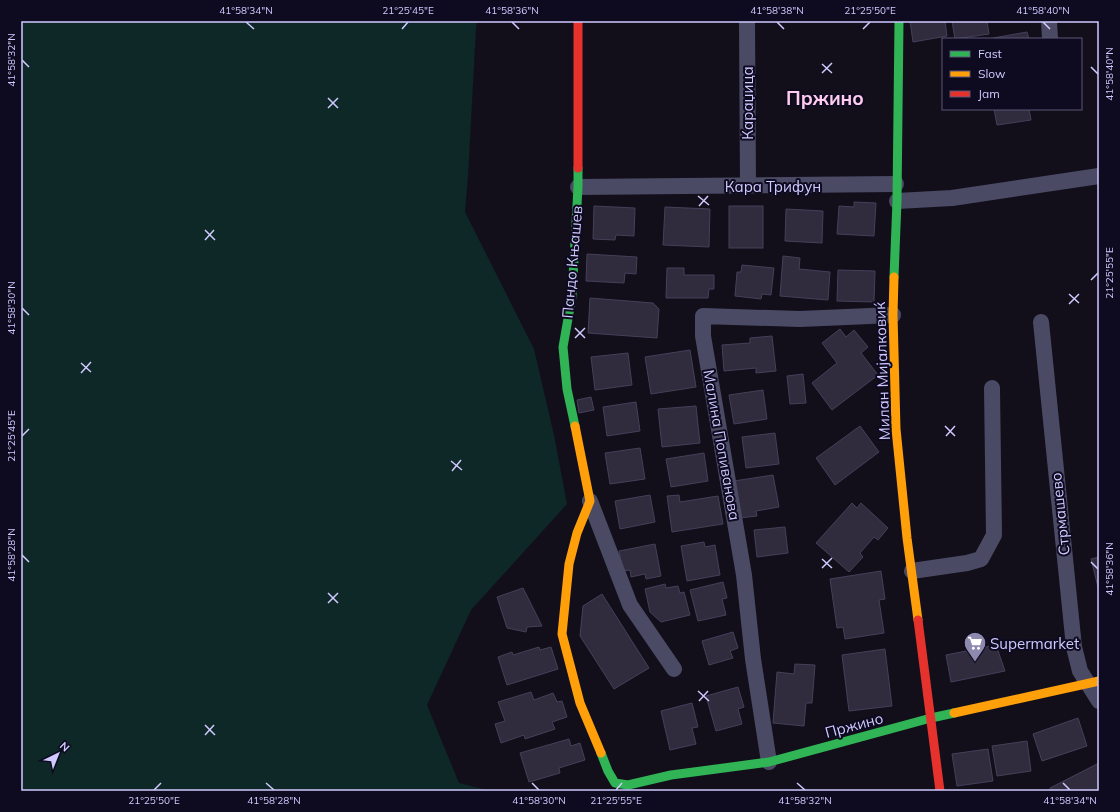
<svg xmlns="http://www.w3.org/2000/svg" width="1120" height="812" font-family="Mulish,sans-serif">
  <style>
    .green { fill: #0e2727 }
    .building { fill: #302c3e; stroke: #44405a }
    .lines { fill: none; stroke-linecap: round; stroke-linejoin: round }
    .street { stroke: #4a4a65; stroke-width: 16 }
    .fast { stroke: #30b455; stroke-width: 9 }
    .slow { stroke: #ff9f0a; stroke-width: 9 }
    .jam { stroke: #e5322d; stroke-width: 9 }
    .ticks { fill: none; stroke: #cfcaff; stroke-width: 1.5 }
    .labels { text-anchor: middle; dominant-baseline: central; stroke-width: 4; stroke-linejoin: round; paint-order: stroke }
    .street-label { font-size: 15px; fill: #cfcaff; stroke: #0e0a20 }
    .poi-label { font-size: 15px; fill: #cfcaff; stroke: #0e0a20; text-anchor: start }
    .district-label { font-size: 19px; font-weight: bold; fill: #ffcced; stroke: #0e0a20 }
    .neatline { fill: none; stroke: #cfcaff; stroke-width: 1.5 }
    .ticks-label { font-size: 10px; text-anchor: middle; fill: #cfcaff }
  </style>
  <rect width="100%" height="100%" fill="#120f1b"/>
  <path class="green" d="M21,21H477L476,28L468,176L465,212L534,349L554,435L567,504L471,610L427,705L459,783L491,791H21Z"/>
  <g class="building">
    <path d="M910,21H945L947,36L913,42Z"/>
    <path d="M952,21H987L989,34L955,39Z"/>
    <path d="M1027,32L1029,39H994L993,38Z"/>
    <path d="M994,109H1029L1031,120L997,125Z"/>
    <path d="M854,202L876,203L874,236L837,234L839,206L854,207Z"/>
    <path d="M594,206L635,208L634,236L616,235L615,240L593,239Z"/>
    <rect x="729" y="206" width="34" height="42"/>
    <path d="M665,207L710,209L709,247L663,245Z"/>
    <path d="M786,209L823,211L822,243L785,241Z"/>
    <path d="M587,254L637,257L636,274L625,273L624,283L586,281Z"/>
    <path d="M783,256L800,258L799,269L830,272L828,300L780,296Z"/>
    <path d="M742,265L774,268L771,295L762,294L761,299L735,296L737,272H741Z"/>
    <path d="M667,268H684V275H714V289H709L708,298H666Z"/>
    <path d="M838,270L875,271L874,302L837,301Z"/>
    <path d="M590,298L653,303L659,309L657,338L588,333Z"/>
    <path d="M840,329L846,337L854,330L868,347L861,353L878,375L832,410L812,383L837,363L822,343Z"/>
    <path d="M772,336L776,371L756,373V368L724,371L722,345L750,343V338Z"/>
    <path d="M690,350L696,387L651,394L645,357Z"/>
    <path d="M628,353L632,385L595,390L591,357Z"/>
    <path d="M803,374L806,403L790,404L787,376Z"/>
    <path d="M763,390L767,419L734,424L729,395Z"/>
    <path d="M591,397L594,410L579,413L577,400Z"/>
    <path d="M636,402L640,431L607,436L603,407Z"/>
    <path d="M696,406L700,443L662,447L658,409Z"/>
    <path d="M860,426L879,452L835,485L816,458Z"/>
    <path d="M775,433L779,464L746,468L742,437Z"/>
    <path d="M640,448L645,479L610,484L605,453Z"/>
    <path d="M704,453L708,481L671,487L666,459Z"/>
    <path d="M773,475L779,507L756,511L757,516L740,518L734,481Z"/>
    <path d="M650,495L655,522L620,529L615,501Z"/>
    <path d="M679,495L680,502L718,496L723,524L672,532L667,496Z"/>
    <path d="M852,503L857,508L861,503L888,528L878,540L874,537L860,553L863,557L849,572L816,543Z"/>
    <path d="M785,527L788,553L757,557L754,530Z"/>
    <path d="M704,542L705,547L715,545L720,575L687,581L681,546Z"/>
    <path d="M655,544L661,576L646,579L645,574L631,577L630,570L623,571L619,551Z"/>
    <path d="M1099,557V591L1091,559Z"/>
    <path d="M881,571L885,599L879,600L884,633L845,639L843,627L837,628L830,579Z"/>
    <path d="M723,582L727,598L722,599L726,615L698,621L690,590Z"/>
    <path d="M665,584L666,588L678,586L680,593L684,592L690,615L661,622L650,612L645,589Z"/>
    <path d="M523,588L542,626L527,627L526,632L507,628L497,597Z"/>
    <path d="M602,594L649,668L614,689L580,636L583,606Z"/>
    <path d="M733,632L738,648L730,651L733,658L709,665L702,641Z"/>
    <path d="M996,645L1005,671L951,682L946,655Z"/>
    <path d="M539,647L540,650L551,647L558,669L507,685L498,657L512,652L513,655Z"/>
    <path d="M885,649L892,706L849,711L842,655Z"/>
    <path d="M795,664L815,665L812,703H806L804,726L773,723L777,672L794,674Z"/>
    <path d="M738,687L744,707L738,709L742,724L716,731L706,696Z"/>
    <path d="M531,692L534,700L553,693L557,702L562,701L567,717L552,722L555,729L525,739L524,735L501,743L495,724L505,721L498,702Z"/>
    <path d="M692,703L698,727L692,728L696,744L670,750L661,711Z"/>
    <path d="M1078,718L1087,746L1042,761L1033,734Z"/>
    <path d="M569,739L571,746L580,743L585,760L559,768L560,773L529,782L520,753Z"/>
    <path d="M1027,741L1031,771L997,776L992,746Z"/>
    <path d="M988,749L993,781L957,786L952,754Z"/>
    <path d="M1099,763V791H1051L1050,788Z"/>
  </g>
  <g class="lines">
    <g class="street">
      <path d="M747,21L748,185"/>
      <path d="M1049,21L1050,39"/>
      <path d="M578,187L896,184"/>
      <path d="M897,201L952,198L1099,176"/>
      <path d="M1041,322L1074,647L1080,671L1099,701"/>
      <path d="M590,501L630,605L674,669"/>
      <path d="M912,571L967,563L981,559L994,535L992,388"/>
      <path d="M769,762L753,659L744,575L703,336V316L800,319L893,315"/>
    </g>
    <g class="fast">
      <path d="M894,277L897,201L899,21"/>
      <path d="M575,426L567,389L563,347L572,296L578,187V168"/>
      <path d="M601,753L608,771L615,783L628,785L671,775L769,762L931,718L954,713"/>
    </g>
    <g class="slow">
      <path d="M894,277L893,315L896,429L907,538L918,620"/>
      <path d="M575,426L590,501L577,533L569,564L562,634L580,703L601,753"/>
      <path d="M954,713L1099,681"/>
    </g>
    <g class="jam">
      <path d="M578,21V168"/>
      <path d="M918,620L940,791"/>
    </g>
  </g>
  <path class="ticks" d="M246,22L254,29M512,22L519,29M777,22L784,29M1043,22L1050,29M402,29L408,22M863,29L870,22M22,60L29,67M822,64L832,73M1091,67L1098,74M822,73L832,63M328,98L338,108M328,108L338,98M698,196L709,205M699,206L708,196M205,230L215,240M205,240L214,230M1091,280L1098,273M1069,294L1079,303M1069,304L1079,294M22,308L29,315M575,328L585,338M575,338L585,328M81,363L91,372M81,373L91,362M945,426L955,436M22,436L29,429M946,436L955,426M451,461L462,470M452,471L461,460M22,555L29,562M822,559L832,568M1091,562L1098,569M822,568L832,558M328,593L338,603M328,603L338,593M698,691L709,701M699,701L708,691M205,725L215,735M205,735L214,725M266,783L274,790M532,783L539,790M797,783L805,790M1063,783L1070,790M154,790L161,783M616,790L622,783"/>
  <defs>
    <g id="supermarket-pin" transform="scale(1.15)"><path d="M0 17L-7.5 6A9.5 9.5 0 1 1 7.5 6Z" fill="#8d89af" stroke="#0e0a20"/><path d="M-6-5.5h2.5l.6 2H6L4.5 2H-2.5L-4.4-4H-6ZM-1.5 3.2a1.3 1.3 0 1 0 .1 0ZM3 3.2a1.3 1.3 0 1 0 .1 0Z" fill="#fff"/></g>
  </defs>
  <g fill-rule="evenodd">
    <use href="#supermarket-pin" x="975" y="643"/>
  </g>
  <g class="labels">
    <g class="street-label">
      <text transform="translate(747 103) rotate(-90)">Караџица</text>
      <text x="773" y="186">Кара Трифун</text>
      <text transform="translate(572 262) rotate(-85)">Пандо Књашев</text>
      <text transform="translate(882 371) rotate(-92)">Милан Мијалковиќ</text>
      <text transform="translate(722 445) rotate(80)">Малина Попиванова</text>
      <text transform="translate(1060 514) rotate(-96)">Стрмашево</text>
      <text transform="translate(854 725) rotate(-15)">Пржино</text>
    </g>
    <g class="poi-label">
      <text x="990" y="643">Supermarket</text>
    </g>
    <g class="district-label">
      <text x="825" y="98">Пржино</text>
    </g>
  </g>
  <rect width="1120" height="812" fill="none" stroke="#0e0a20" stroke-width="44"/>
  <rect x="942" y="38" width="140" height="72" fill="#0e0a20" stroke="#5b5779"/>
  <rect x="950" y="51" width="20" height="6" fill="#30b455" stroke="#5b5779"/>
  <text x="978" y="58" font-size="12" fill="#cfcaff">Fast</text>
  <rect x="950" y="71" width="20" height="6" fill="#ff9f0a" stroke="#5b5779"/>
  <text x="978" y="78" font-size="12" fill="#cfcaff">Slow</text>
  <rect x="950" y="91" width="20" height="6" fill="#e5322d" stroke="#5b5779"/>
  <text x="978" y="98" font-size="12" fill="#cfcaff">Jam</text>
  <g transform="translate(58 754) rotate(43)" stroke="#0e0a20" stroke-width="3" paint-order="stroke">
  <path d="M0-3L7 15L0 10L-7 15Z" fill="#cfcaff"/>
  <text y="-6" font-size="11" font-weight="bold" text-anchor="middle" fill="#cfcaff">N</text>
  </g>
  <rect x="22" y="22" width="1076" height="768" class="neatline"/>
  <g class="ticks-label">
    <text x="246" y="14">41°58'34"N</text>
    <text x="408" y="14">21°25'45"E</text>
    <text x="512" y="14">41°58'36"N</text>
    <text x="777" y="14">41°58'38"N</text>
    <text x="870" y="14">21°25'50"E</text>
    <text x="1043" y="14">41°58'40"N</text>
    <text transform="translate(11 60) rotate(-90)" y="4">41°58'32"N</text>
    <text transform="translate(1109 74) rotate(-90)" y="4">41°58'40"N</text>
    <text transform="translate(1109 273) rotate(-90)" y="4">21°25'55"E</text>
    <text transform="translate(11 308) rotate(-90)" y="4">41°58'30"N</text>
    <text transform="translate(11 436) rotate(-90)" y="4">21°25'45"E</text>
    <text transform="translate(11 555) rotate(-90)" y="4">41°58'28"N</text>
    <text transform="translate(1109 569) rotate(-90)" y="4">41°58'36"N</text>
    <text x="154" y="804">21°25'50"E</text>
    <text x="274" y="804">41°58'28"N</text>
    <text x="539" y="804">41°58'30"N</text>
    <text x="616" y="804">21°25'55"E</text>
    <text x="805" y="804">41°58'32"N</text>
    <text x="1070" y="804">41°58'34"N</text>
  </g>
</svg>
